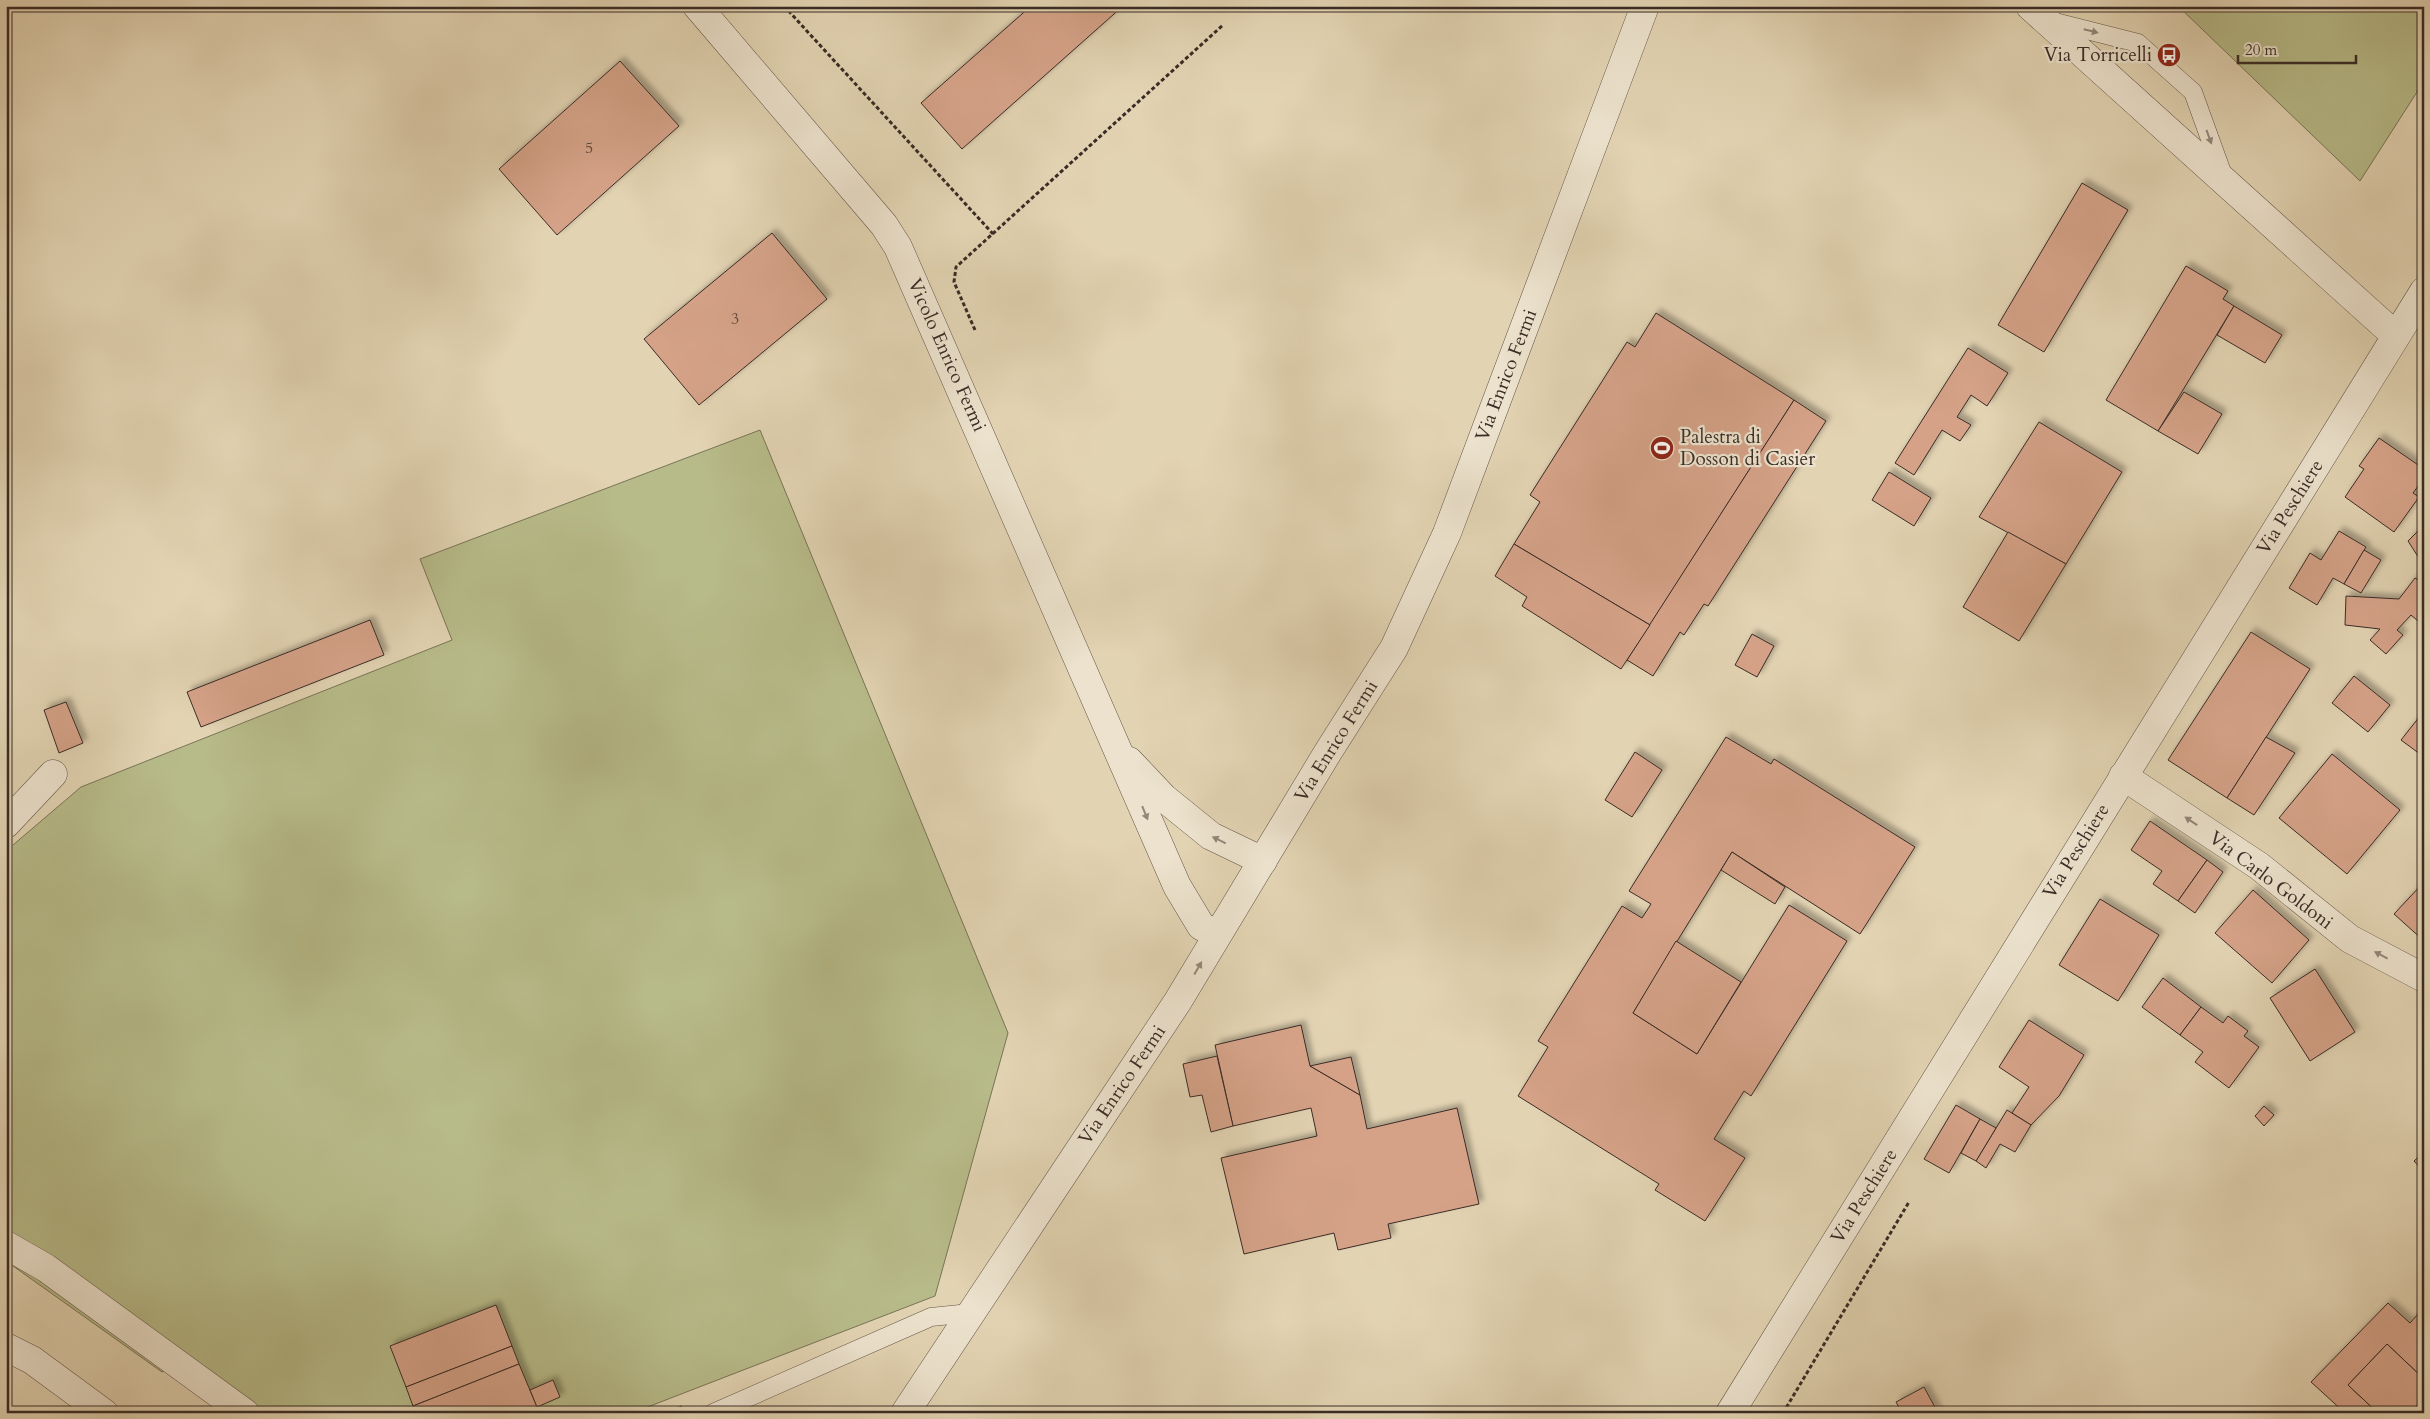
<svg xmlns="http://www.w3.org/2000/svg" width="2430" height="1419" font-family="Cardo,serif">
  <style>
    .green { fill: #b7bb89; stroke: #787458 }
    .building { fill: #d5a288; stroke: #3a2c26; filter: url(#shadow) }
    .lines { fill: none; stroke-linecap: round; stroke-linejoin: round }
    .service-casing { stroke: #645649; stroke-width: 19 }
    .minor-casing { stroke: #645649; stroke-width: 29 }
    .tertiary-casing { stroke: #645649; stroke-width: 29 }
    .path { stroke: #3a2c26; stroke-width: 3; stroke-dasharray: 4 2.5; stroke-linecap: butt }
    .service { stroke: #ece2cd; stroke-width: 18 }
    .minor { stroke: #ece2cd; stroke-width: 28 }
    .tertiary { stroke: #ece2cd; stroke-width: 28 }
    .oneway { fill: #93877a }
    .labels { text-anchor: middle; dominant-baseline: central; stroke-width: 4.5; stroke-linejoin: round; paint-order: stroke }
    .number-label { font-size: 16px; fill: #614a3e }
    .poi-label { font-size: 19px; fill: #3a2c26; stroke: #ece2cd; text-anchor: end }
    .street-label { font-size: 19px; fill: #3a2c26; stroke: #ece2cd }
  </style>
  <defs>
    <filter id="shadow"><feDropShadow dx="4.5" dy="-4.5" stdDeviation="2.5" flood-color="#0004"/></filter>
  </defs>
  <rect width="100%" height="100%" fill="#e2d3b2"/>
  <filter id="stains"><feTurbulence type="fractalNoise" baseFrequency=".004" numOctaves="4"/><feColorMatrix values="0 0 0 0 .2 0 0 0 0 .09 0 0 0 0 .02 0 0 0 .5 -.17"/></filter>
  <radialGradient id="worn" r=".72"><stop offset=".6" stop-color="#630" stop-opacity="0"/><stop offset="1" stop-color="#630" stop-opacity=".3"/></radialGradient>
  <g class="green">
    <path d="M2178,6H2424V81L2360,181Z"/>
    <path d="M760,430L1008,1033L935,1296L632,1413H253L183,1361L162,1372L6,1261V851L81,787L452,640L420,559Z"/>
  </g>
  <g class="building">
    <path d="M1031,6H1123L962,149L921,103Z"/>
    <path d="M620,61L679,126L557,235L499,169Z"/>
    <path d="M2082,183L2128,210L2044,352L1998,325Z"/>
    <path d="M772,233L827,299L699,405L644,339Z"/>
    <path d="M2186,266L2228,291L2223,299L2234,306L2158,431L2106,400Z"/>
    <path d="M2234,306L2282,335L2265,363L2217,335Z"/>
    <path d="M1656,313L1794,400L1650,625L1514,544L1540,502L1530,495L1627,342L1635,347Z"/>
    <path d="M1968,348L2008,373L1987,406L1971,395L1957,417L1971,425L1960,441L1942,430L1914,475L1895,463Z"/>
    <path d="M2184,392L2222,414L2198,454L2158,431Z"/>
    <path d="M1794,400L1826,421L1708,606L1704,604L1684,635L1680,632L1653,676L1627,660Z"/>
    <path d="M2039,422L2122,472L2066,564L1979,517Z"/>
    <path d="M2379,438L2424,469V478L2413,493L2419,497L2394,532L2345,497L2364,469L2359,466Z"/>
    <path d="M1889,472L1931,498L1914,526L1872,500Z"/>
    <path d="M2424,525V566L2408,541Z"/>
    <path d="M2339,531L2366,547L2344,584L2333,578L2317,605L2289,588L2310,553L2321,560Z"/>
    <path d="M2008,532L2066,564L2019,641L1963,607Z"/>
    <path d="M1514,544L1650,625L1621,669L1522,606L1527,597L1495,576Z"/>
    <path d="M2364,550L2381,560L2361,593L2344,584Z"/>
    <path d="M2415,578L2424,583V601L2418,608L2424,615L2418,621L2411,615L2397,630L2403,635L2386,654L2370,640L2380,629L2345,625L2346,596L2399,599Z"/>
    <path d="M370,620L384,655L201,727L187,692Z"/>
    <path d="M2251,632L2310,669L2227,798L2168,760Z"/>
    <path d="M1752,634L1774,646L1757,677L1735,665Z"/>
    <path d="M2354,676L2390,705L2368,732L2332,703Z"/>
    <path d="M66,702L83,743L59,753L44,710Z"/>
    <path d="M2424,711V757L2401,740Z"/>
    <path d="M1726,737L1771,764L1774,759L1915,847L1860,934L1732,852L1633,1013L1697,1054L1789,905L1847,941L1751,1096L1744,1091L1714,1139L1745,1158L1705,1221L1655,1190L1659,1184L1518,1096L1548,1047L1538,1041L1622,906L1642,918L1651,904L1629,891Z"/>
    <path d="M2266,737L2295,753L2254,815L2227,798Z"/>
    <path d="M1635,752L1662,770L1632,817L1605,800Z"/>
    <path d="M2332,754L2400,810L2347,874L2279,818Z"/>
    <path d="M2150,821L2207,860L2178,901L2153,884L2162,871L2131,850Z"/>
    <path d="M1732,852L1785,887L1775,904L1721,870Z"/>
    <path d="M2207,860L2223,872L2195,913L2178,901Z"/>
    <path d="M2424,882V941L2394,914Z"/>
    <path d="M2253,890L2309,940L2272,983L2215,933Z"/>
    <path d="M2100,899L2159,935L2118,1001L2059,965Z"/>
    <path d="M1676,941L1741,982L1697,1054L1633,1013Z"/>
    <path d="M2315,969L2355,1032L2310,1061L2270,998Z"/>
    <path d="M2163,978L2201,1007L2180,1035L2142,1007Z"/>
    <path d="M2201,1007L2223,1023L2228,1016L2248,1031L2244,1036L2259,1047L2229,1088L2195,1062L2203,1052L2180,1035Z"/>
    <path d="M2029,1020L2084,1055L2059,1096L2031,1125L2012,1113L2029,1087L1999,1067Z"/>
    <path d="M1301,1025L1310,1066L1360,1095L1367,1129L1457,1108L1479,1204L1388,1224L1391,1238L1338,1250L1334,1233L1244,1254L1221,1158L1317,1136L1311,1108L1233,1126L1215,1045Z"/>
    <path d="M1217,1056L1233,1126L1211,1132L1202,1095L1190,1097L1183,1064Z"/>
    <path d="M1351,1057L1360,1095L1310,1066Z"/>
    <path d="M1956,1105L1980,1119L1949,1173L1924,1159Z"/>
    <path d="M2264,1106L2274,1115L2264,1126L2255,1116Z"/>
    <path d="M2007,1110L2031,1125L2015,1152L2000,1144L1986,1168L1976,1161Z"/>
    <path d="M1980,1119L1996,1128L1976,1161L1961,1153Z"/>
    <path d="M2424,1152V1172L2414,1161Z"/>
    <path d="M2388,1303L2410,1323L2419,1313L2424,1318V1379L2387,1344L2348,1385L2378,1413H2345L2311,1382Z"/>
    <path d="M496,1305L512,1346L406,1387L390,1346Z"/>
    <path d="M2387,1344L2424,1379V1399L2410,1413H2378L2348,1385Z"/>
    <path d="M512,1346L519,1364L413,1406L406,1387Z"/>
    <path d="M519,1364L537,1407L521,1413H416L413,1406Z"/>
    <path d="M553,1380L560,1397L537,1407L530,1390Z"/>
    <path d="M1924,1387L1938,1413H1902L1896,1402Z"/>
    <path d="M2424,1399V1413H2410Z"/>
  </g>
  <g class="lines">
    <g class="service-casing">
      <g id="service">
        <path d="M2051,21L2138,43L2193,92L2223,175"/>
        <path d="M713,1413L931,1317L970,1313"/>
      </g>
    </g>
    <g class="minor-casing">
      <g id="minor">
        <path d="M697,6L884,225L898,247L1177,886L1201,926L1217,935"/>
        <path d="M2030,6L2396,336"/>
        <path d="M1129,761L1164,798L1211,836L1263,861"/>
        <path d="M2123,776L2259,866L2350,939L2424,978"/>
        <path d="M6,824L53,774"/>
        <path d="M6,1245L46,1268L245,1413"/>
        <path d="M905,1413L1178,1001L1328,752L1394,648L1447,533L1645,6"/>
      </g>
    </g>
    <g class="tertiary-casing">
      <g id="tertiary">
        <path d="M6,1347L32,1360L104,1413"/>
        <path d="M1730,1413L2424,291"/>
      </g>
    </g>
    <g class="path">
      <path d="M784,6L994,235"/>
      <path d="M975,330L954,282L956,267L1223,25"/>
      <path d="M666,1413L684,1406"/>
      <path d="M1783,1413L1909,1202"/>
    </g>
    <use href="#service" class="service"/>
    <use href="#minor" class="minor"/>
    <use href="#tertiary" class="tertiary"/>
  </g>
  <defs><path id="oneway-solid" d="M-6-.8H1V-3.2L6.5 0L1 3.2V.8H-6Z" transform="scale(1.25)"/></defs>
  <g class="oneway">
    <use href="#oneway-solid" transform="translate(2091 31) rotate(14)"/>
    <use href="#oneway-solid" transform="translate(2209 137) rotate(70)"/>
    <use href="#oneway-solid" transform="translate(1145 813) rotate(68)"/>
    <use href="#oneway-solid" transform="translate(2191 821) rotate(-146)"/>
    <use href="#oneway-solid" transform="translate(1219 840) rotate(-154)"/>
    <use href="#oneway-solid" transform="translate(2381 955) rotate(-152)"/>
    <use href="#oneway-solid" transform="translate(1198 968) rotate(-60)"/>
  </g>
  <defs>
    <g id="bus-disc" transform="scale(1.25)"><circle r="9.5" fill="#8f2418" stroke="#ece2cd"/><path d="M-5-6H5V4H4V6H2V4H-2V6H-4V4H-5ZM-3.5-4V0h7V-4ZM-3.5 1.2v1.5H-2V1.2ZM2 1.2v1.5H3.5V1.2Z" fill="#fff"/></g>
    <g id="stadium-disc" transform="scale(1.25)"><circle r="9.5" fill="#8f2418" stroke="#ece2cd"/><path d="M0-5a6.5 5 0 1 0 0 10a6.5 5 0 1 0 0-10ZM-3.5-1.8h7v3.6h-7Z" fill="#fff"/></g>
  </defs>
  <g fill-rule="evenodd">
    <use href="#bus-disc" x="2169" y="55"/>
    <use href="#stadium-disc" x="1662" y="448"/>
  </g>
  <g class="labels">
    <g class="number-label">
      <text x="589" y="148">5</text>
      <text x="735" y="319">3</text>
    </g>
    <g class="poi-label">
      <text x="2152" y="55">Via Torricelli</text>
      <text x="1680" y="437" text-anchor="start">Palestra di<tspan x="1680" dy="22">Dosson di Casier</tspan></text>
    </g>
    <g class="street-label">
      <text transform="translate(947 355) rotate(66)">Vicolo Enrico Fermi</text>
      <text transform="translate(1506 375) rotate(-69)">Via Enrico Fermi</text>
      <text transform="translate(2290 507) rotate(-58)">Via Peschiere</text>
      <text transform="translate(1336 741) rotate(-58)">Via Enrico Fermi</text>
      <text transform="translate(2076 851) rotate(-58)">Via Peschiere</text>
      <text transform="translate(2271 880) rotate(37)">Via Carlo Goldoni</text>
      <text transform="translate(1122 1085) rotate(-56)">Via Enrico Fermi</text>
      <text transform="translate(1864 1196) rotate(-58)">Via Peschiere</text>
    </g>
  </g>
  <rect width="2430" height="1419" fill="none" stroke="#e2d3b2" stroke-width="25"/>
  <rect x="8" y="8" width="2415" height="1404" fill="none" stroke="#3a2c26" stroke-width="2.5"/>
  <rect x="12" y="12" width="2405" height="1394" fill="none" stroke="#3a2c26"/>
  <path d="M2238 55v8h118v-8" fill="none" stroke="#3a2c26" stroke-width="2.5"/>
  <text x="2245" y="55" font-size="15" fill="#3a2c26" stroke="#ece2cd" stroke-width="4" paint-order="stroke">20 m</text>
  <rect width="100%" height="100%" filter="url(#stains)"/>
  <rect width="100%" height="100%" fill="url(#worn)"/>
</svg>
